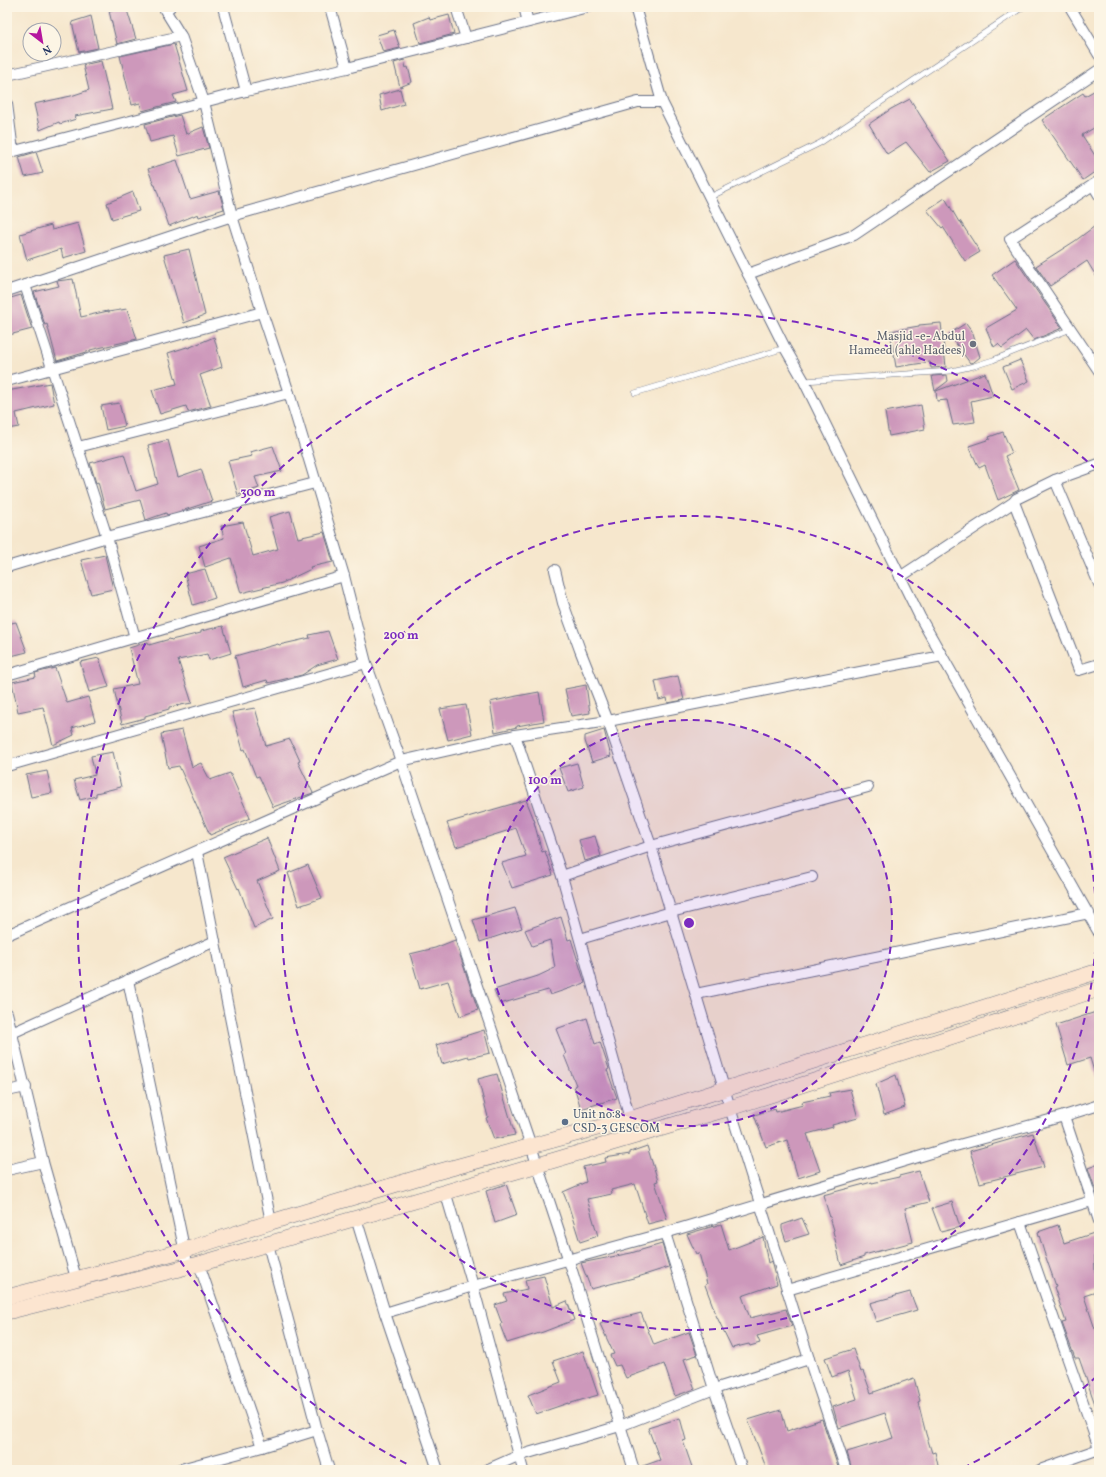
<svg xmlns="http://www.w3.org/2000/svg" width="1106" height="1477" font-family="Vollkorn,serif">
  <style>
    .building { fill: #cd98bb }
    .lines { fill: none; stroke-linecap: round; stroke-linejoin: round }
    .lane-casing { stroke: #686f85; stroke-width: 6 }
    .street-casing { stroke: #686f85; stroke-width: 12 }
    .secondary-casing { stroke: #686f85; stroke-width: 16 }
    .lane { stroke: #fff; stroke-width: 5 }
    .street { stroke: #fff; stroke-width: 10 }
    .secondary { stroke: #fce5d0; stroke-width: 15 }
    .ring { fill: none; stroke: #7b2cbf; stroke-width: 2; stroke-dasharray: 7 5 }
    .worship-dot { fill: #6b7280; stroke: #fcf5e5; stroke-width: 1.5 }
    .service-dot { fill: #5c6f8a; stroke: #fcf5e5; stroke-width: 1.5 }
    .labels { text-anchor: middle; dominant-baseline: central; stroke-width: 3; stroke-linejoin: round; paint-order: stroke }
    .worship-label { font-size: 12px; fill: #5b616d; stroke: #fcf5e5; text-anchor: end }
    .service-label { font-size: 12px; fill: #4e5e75; stroke: #fcf5e5; text-anchor: start }
    .centre { fill: #7b2cbf; stroke: #fcf5e5; stroke-width: 2 }
    .ring-label { font-size: 12px; text-anchor: middle; font-weight: bold; fill: #7b2cbf; stroke: #fcf5e5; stroke-width: 3; stroke-linejoin: round; paint-order: stroke }
  </style>
  <rect width="100%" height="100%" fill="#fcf5e5"/>
  <filter id="ink" filterUnits="userSpaceOnUse"><feTurbulence type="fractalNoise" baseFrequency=".025" numOctaves="2"/><feDisplacementMap in="SourceGraphic" scale="8" xChannelSelector="R" yChannelSelector="G"/><feConvolveMatrix kernelMatrix="1 2 1 2 8 2 1 2 1" color-interpolation-filters="sRGB"/></filter>
  <filter id="wash" filterUnits="userSpaceOnUse"><feTurbulence type="fractalNoise" baseFrequency=".012" numOctaves="4" result="noise"/><feDisplacementMap in="SourceGraphic" scale="16" xChannelSelector="R" yChannelSelector="G"/><feGaussianBlur stdDeviation="0.9" result="paint"/><feColorMatrix in="noise" values="0 0 0 0 0 0 0 0 0 0 0 0 0 0 0 0 0 1.4 0 .05"/><feComposite in="paint" operator="in"/></filter>
  <g filter="url(#wash)">
    <rect width="100%" height="100%" fill="#f6e7cd"/>
    <g id="blocks">
      <g class="building">
        <path d="M121,7H126L136,39L117,44L109,11Z"/>
        <path d="M449,15L454,34L420,43L414,23L429,17L430,20Z"/>
        <path d="M91,16L98,48L79,52L72,22Z"/>
        <path d="M394,30L400,48L383,52L377,35Z"/>
        <path d="M174,44L188,91L173,95L176,102L142,111L140,103L132,105L120,56Z"/>
        <path d="M404,60L406,68L408,67L412,82L400,87L394,63Z"/>
        <path d="M101,61L112,109L75,116L76,119L60,124L59,122L40,130L34,104L71,96L89,90L83,65Z"/>
        <path d="M1099,88V125L1082,135L1099,162V169L1083,180L1042,120L1083,93L1085,96Z"/>
        <path d="M400,89L404,104L382,111L379,95Z"/>
        <path d="M910,99L927,126H926L950,161L930,172L906,142L887,154L869,124L891,109Z"/>
        <path d="M180,115L186,134L203,127L209,148L179,156L173,136L150,142L145,124Z"/>
        <path d="M36,152L43,173L25,177L19,157Z"/>
        <path d="M177,160L190,199L219,191L224,209L199,217L198,214L169,226L155,185H154L148,169Z"/>
        <path d="M133,192L139,211L112,219L107,203Z"/>
        <path d="M945,198L959,222L960,221L980,252L965,261L943,227L942,228L927,210Z"/>
        <path d="M78,223L86,251L63,258L61,249L27,260L20,234L51,225L52,230Z"/>
        <path d="M1099,223V281L1087,261L1050,286L1036,266L1075,241Z"/>
        <path d="M189,249L205,315L184,323L164,255Z"/>
        <path d="M1015,259L1062,328L1034,340L1026,330L1002,348L998,344L994,347L986,328L1017,310L992,275Z"/>
        <path d="M73,279L81,317L108,311V312L127,309L137,339L90,350V351L57,361L47,324L45,325L34,292L59,286L57,281Z"/>
        <path d="M21,295L32,329L9,335L7,327V299Z"/>
        <path d="M941,323L946,367L931,368L930,362L896,367L890,331L919,326V325Z"/>
        <path d="M966,323L972,331L980,357L974,362L970,363L949,334Z"/>
        <path d="M214,337L222,367L200,375L211,406L188,412L186,406L160,414L152,390L177,384L168,353L187,347L188,348Z"/>
        <path d="M1020,360L1029,381L1012,389L1003,367Z"/>
        <path d="M985,373L993,396L971,401L975,422L953,425L947,400L937,401L936,391Z"/>
        <path d="M947,375L948,381L935,391L932,376Z"/>
        <path d="M50,383L54,404L16,413L19,427L7,429V391Z"/>
        <path d="M119,403L125,426L106,430L101,406Z"/>
        <path d="M921,405L925,429L889,436L885,412Z"/>
        <path d="M1003,432L1012,453L1005,456L1019,490L998,500L985,465L979,468L969,446L990,439L989,437Z"/>
        <path d="M168,440L178,477L201,469L212,501L181,511L167,515L166,513L146,520L140,500L105,509L98,482L96,483L90,463L124,454L136,491L158,484L148,445Z"/>
        <path d="M273,446L282,471L255,477L259,488L238,495L228,461L252,456L250,452Z"/>
        <path d="M290,511L298,538L324,532L333,562L310,567L311,569L282,583L241,593L231,558L205,567L199,546L224,538L221,526L243,522L253,556L278,549L269,517Z"/>
        <path d="M105,555L113,589L91,594L81,560Z"/>
        <path d="M205,569L215,598L193,605L185,574Z"/>
        <path d="M16,622L27,652L7,657V624Z"/>
        <path d="M223,626L231,653L209,660L207,654L178,660L192,703L169,707V709L145,716V718L122,724L114,689L138,684L129,648L148,642L149,645L170,639L171,640L201,633V631Z"/>
        <path d="M328,631L338,659L317,665L302,675L268,683L267,680L243,687L235,656L278,644L279,645L310,638L309,635Z"/>
        <path d="M99,658L109,687L89,692L80,662Z"/>
        <path d="M55,668L67,703L88,697L95,721L72,728L74,735L53,745L43,707L18,712L12,682L36,677L35,673Z"/>
        <path d="M678,676L684,700L668,703L667,698L659,700L655,681Z"/>
        <path d="M586,685L590,713L571,716L565,689Z"/>
        <path d="M539,692L544,721L517,726V727L495,732L490,702L517,696Z"/>
        <path d="M466,705L472,734L448,740L440,709Z"/>
        <path d="M255,708L266,746L290,739L300,761L298,762L313,793L273,807L259,776L256,777L245,749L243,750L232,712Z"/>
        <path d="M182,730L192,767L201,763L210,780L230,773L250,818L210,835L179,766L168,768L161,734Z"/>
        <path d="M604,730L611,756L592,762L585,741V736Z"/>
        <path d="M113,752L121,787L96,793V796L80,800L74,780L95,775L91,756Z"/>
        <path d="M577,763L584,787L568,792L559,768Z"/>
        <path d="M47,771L52,793L31,797L26,775Z"/>
        <path d="M526,800L535,822H534L542,852L545,851L553,875L512,888L502,863L526,856L516,828L456,847L447,823Z"/>
        <path d="M595,836L601,856L585,861L579,840Z"/>
        <path d="M267,838L280,871L257,881L273,919L254,928L239,888L238,889L223,857Z"/>
        <path d="M308,865L322,898L299,906L288,873Z"/>
        <path d="M515,908L522,928L480,942L473,920Z"/>
        <path d="M561,917L568,940L571,939L585,983L550,995L548,990L500,1004L494,990L538,976L555,968L550,940L532,946L525,930Z"/>
        <path d="M455,940L478,1010L460,1016L448,981L420,989L410,954L435,948Z"/>
        <path d="M1099,1011V1077L1096,1078L1090,1058L1068,1065L1056,1025Z"/>
        <path d="M587,1018L595,1044L600,1042L609,1069L607,1070L617,1098L581,1109L574,1086L576,1085L564,1055L566,1054L556,1029Z"/>
        <path d="M484,1030L490,1053L469,1058L468,1056L442,1064L436,1045Z"/>
        <path d="M497,1074L515,1135L494,1139L486,1118L488,1117L478,1079Z"/>
        <path d="M896,1075L905,1107L884,1115L876,1084Z"/>
        <path d="M850,1089L858,1118L832,1125L833,1127L807,1134L820,1171L798,1178L787,1140L766,1147L754,1115L775,1109L776,1112L803,1105L802,1102L830,1096L829,1093Z"/>
        <path d="M1033,1133L1044,1167L980,1183L970,1151Z"/>
        <path d="M647,1146L658,1181L655,1182L667,1219L648,1224L635,1184L611,1190L612,1194L587,1199L598,1236L580,1242L568,1204L563,1192L586,1182L583,1167L606,1162L605,1158L630,1154V1152Z"/>
        <path d="M1099,1164V1200L1088,1168Z"/>
        <path d="M919,1171L929,1202L905,1208L913,1242L864,1255V1257L841,1265L833,1231L834,1230L823,1195L872,1182V1183L899,1177V1176Z"/>
        <path d="M506,1184L517,1215L495,1223L486,1191Z"/>
        <path d="M952,1202L960,1227L941,1232L932,1208Z"/>
        <path d="M802,1218L809,1234L786,1241L782,1229V1225Z"/>
        <path d="M721,1224L729,1250L763,1237L768,1263L771,1261L777,1284L742,1296L750,1318L786,1309L792,1326L757,1336L760,1343L750,1346L749,1344L732,1348L713,1309H714L705,1285L707,1284L699,1253L696,1254L687,1234Z"/>
        <path d="M1058,1225L1064,1243L1094,1233L1095,1272L1099,1271V1291L1084,1296L1095,1329L1099,1328V1410H1097L1079,1358H1075L1062,1323L1066,1322L1054,1287L1056,1286L1044,1252L1038,1232Z"/>
        <path d="M662,1244L669,1267L641,1276L591,1289L581,1263L631,1253Z"/>
        <path d="M544,1276L553,1307L567,1301L574,1320L543,1332L507,1343L500,1325L502,1324L495,1305L507,1301L504,1294L527,1289L525,1280Z"/>
        <path d="M910,1292L917,1310L876,1322L870,1303Z"/>
        <path d="M641,1313L654,1345L689,1332L697,1355L684,1359L695,1389L675,1396L664,1364L626,1378L620,1365L615,1366L610,1355L614,1354L600,1324Z"/>
        <path d="M853,1349L861,1372L863,1371L871,1393L914,1378L920,1401L918,1402L926,1434L932,1453L935,1452L939,1470H852L847,1452L893,1438L885,1413L839,1428L833,1407L857,1399L848,1371L832,1377L825,1358Z"/>
        <path d="M583,1351L598,1395L568,1404V1403L536,1414L528,1395L561,1382L553,1361Z"/>
        <path d="M781,1410L787,1431L822,1419L839,1470H767L748,1420Z"/>
        <path d="M680,1418L686,1440L683,1441L693,1470H640V1467L660,1460L648,1428Z"/>
      </g>
    </g>
  </g>
  <g filter="url(#ink)">
    <use href="#blocks" fill-opacity="0" stroke="#686f85" stroke-width="1"/>
    <g class="lines">
      <g class="lane-casing">
        <g id="lane">
          <path d="M710,197L820,143L1023,7"/>
          <path d="M804,381L951,371L974,366L993,360L1071,329"/>
          <path d="M635,393L785,348"/>
        </g>
      </g>
      <g class="street-casing">
        <g id="street">
          <path d="M170,7L165,10L181,36"/>
          <path d="M223,7L246,91"/>
          <path d="M330,7L347,68"/>
          <path d="M456,7L466,38"/>
          <path d="M524,7L528,22"/>
          <path d="M1070,7L1099,55"/>
          <path d="M7,75L181,36L204,102L232,216L262,312L289,393L344,576L366,663L401,761L531,1146L569,1261L634,1470"/>
          <path d="M662,102L785,348L804,381L920,617L1099,933"/>
          <path d="M7,104L13,151"/>
          <path d="M7,153L246,91L347,68L588,7"/>
          <path d="M1099,181L1010,239L1099,371"/>
          <path d="M1093,185L1099,195"/>
          <path d="M748,274L854,235L1099,70"/>
          <path d="M25,285L107,537L135,638"/>
          <path d="M7,291L232,216L638,102H662L635,7"/>
          <path d="M7,381L262,312"/>
          <path d="M78,447L289,393"/>
          <path d="M1099,464L1055,480L1016,499L1014,502L1079,670L1099,664"/>
          <path d="M1055,480L1099,584"/>
          <path d="M7,567L107,537L315,483"/>
          <path d="M555,570L563,603L580,650L608,721L651,846L730,1108L809,1359L846,1470"/>
          <path d="M900,577L1014,502"/>
          <path d="M7,675L344,576"/>
          <path d="M515,735L562,876L630,1119"/>
          <path d="M7,766L366,663"/>
          <path d="M197,852L271,1222"/>
          <path d="M562,876L651,846L868,787"/>
          <path d="M7,935L401,761L515,735L608,721L942,656"/>
          <path d="M580,939L671,912L812,877"/>
          <path d="M128,980L188,1267"/>
          <path d="M696,994L1089,913"/>
          <path d="M7,1013L43,1162L76,1278"/>
          <path d="M12,1033L215,941"/>
          <path d="M7,1091L26,1087"/>
          <path d="M1064,1116L1099,1105"/>
          <path d="M7,1170L43,1162"/>
          <path d="M445,1191L473,1286L523,1470"/>
          <path d="M356,1218L385,1313L438,1470"/>
          <path d="M1020,1222L1099,1448"/>
          <path d="M665,1233L714,1389L742,1470"/>
          <path d="M268,1244L317,1430L329,1470"/>
          <path d="M199,1264L262,1447"/>
          <path d="M787,1290L1092,1201"/>
          <path d="M385,1313L473,1286L665,1233L948,1148L1064,1116L1099,1221"/>
          <path d="M177,1470L262,1447L317,1430"/>
          <path d="M486,1470L518,1456L620,1426L714,1389L809,1359"/>
          <path d="M1040,1470L1099,1449"/>
        </g>
      </g>
      <g class="secondary-casing">
        <g id="secondary">
          <path d="M7,1297L185,1250L271,1222L437,1172L630,1119L1099,971"/>
          <path d="M7,1312L199,1264L538,1165L730,1108L1099,989"/>
        </g>
      </g>
      <use href="#lane" class="lane"/>
      <use href="#street" class="street"/>
      <use href="#secondary" class="secondary"/>
    </g>
  </g>
  <circle cx="689" cy="923" r="203" fill="#7b2cbf" fill-opacity=".12"/>
  <g class="ring">
    <circle cx="689" cy="923" r="203"/>
    <circle cx="689" cy="923" r="407"/>
    <path d="M1097 1376A610 610 0 0 1 961 1469M417 1469A610 610 0 1 1 1097 470"/>
  </g>
  <circle class="worship-dot" cx="973" cy="344" r="4"/>
  <circle class="service-dot" cx="565" cy="1122" r="4"/>
  <g class="labels">
    <g class="worship-label">
      <text x="965" y="337">Masjid -e- Abdul<tspan x="965" dy="14">Hameed (ahle Hadees)</tspan></text>
    </g>
    <g class="service-label">
      <text x="573" y="1115">Unit no:8<tspan x="573" dy="14">CSD-3 GESCOM</tspan></text>
    </g>
  </g>
  <circle cx="689" cy="923" r="6" class="centre"/>
  <g class="ring-label">
    <text x="258" y="496">300 m</text>
    <text x="401" y="639">200 m</text>
    <text x="545" y="784">100 m</text>
  </g>
  <rect width="1106" height="1477" fill="none" stroke="#fcf5e5" stroke-width="24"/>
  <g transform="translate(42 42) rotate(149)"><circle r="19" fill="#fcf5e5" stroke="#a2a6af"/>
  <path d="M0-3L7 15L0 10L-7 15Z" fill="#b5179e"/>
  <text y="-6" font-size="11" font-weight="bold" text-anchor="middle" fill="#1b2f5e">N</text>
  </g>
</svg>
